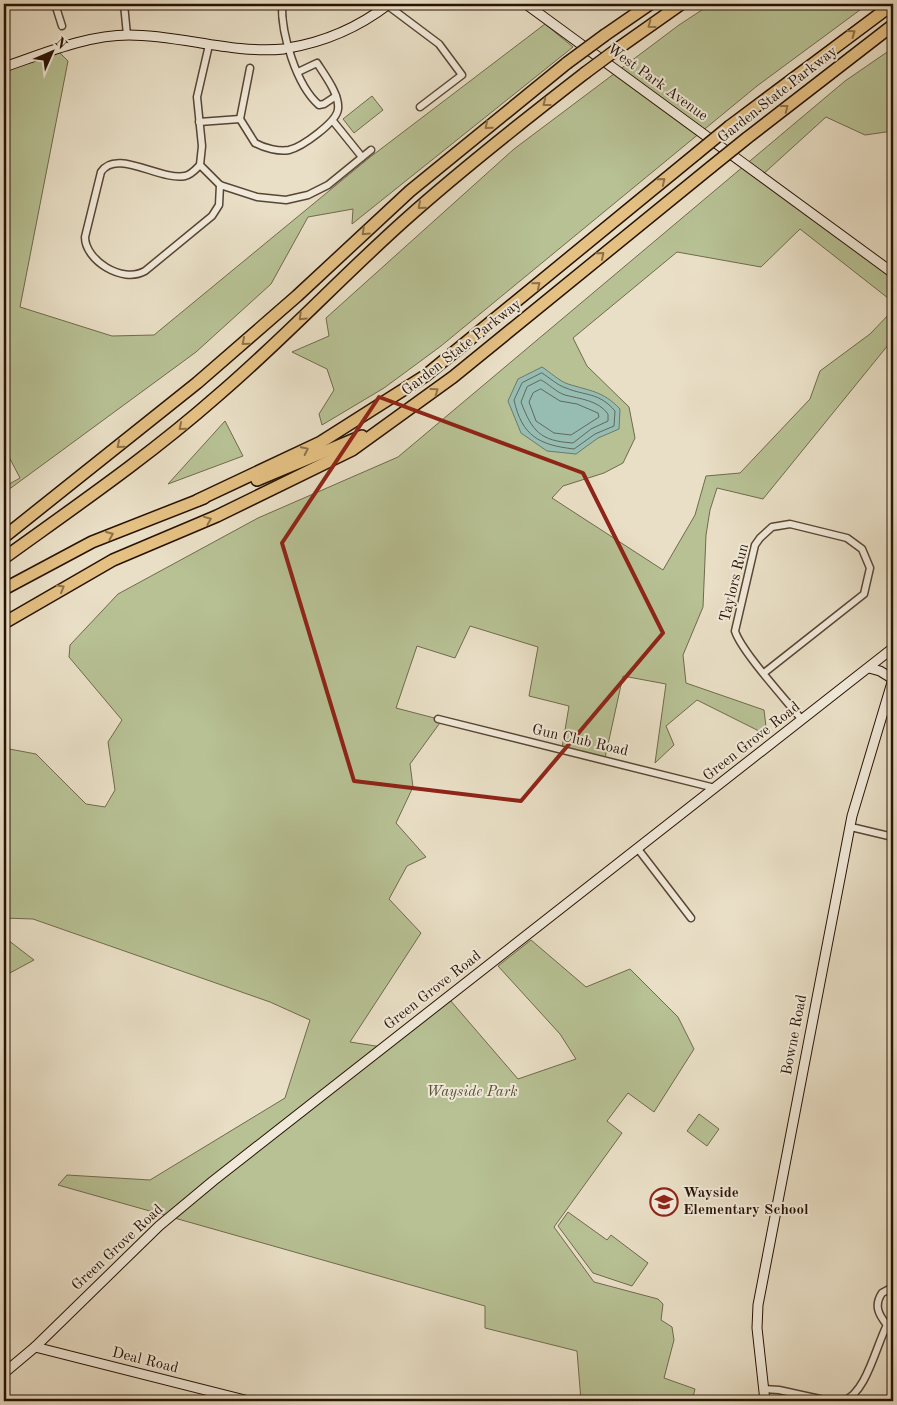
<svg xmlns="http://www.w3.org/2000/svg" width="897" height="1405" font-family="'Old Standard TT',serif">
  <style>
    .green { fill: #b7c194; stroke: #706a4c }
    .water { fill: #97bdb3; stroke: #6b796d }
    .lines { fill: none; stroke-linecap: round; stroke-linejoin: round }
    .shore { stroke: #60685b; stroke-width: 1 }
    .street-casing { stroke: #584534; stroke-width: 9 }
    .secondary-casing { stroke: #281203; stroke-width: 11 }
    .highway-casing { stroke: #281203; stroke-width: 14 }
    .street { stroke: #f1eada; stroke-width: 6 }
    .secondary { stroke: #f1eada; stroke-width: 9 }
    .highway { stroke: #e4c083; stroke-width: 11 }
    .highway-bridge-casing { stroke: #281203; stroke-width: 14; stroke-linecap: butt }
    .highway-bridge { stroke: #e4c083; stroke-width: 11 }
    .oneway { stroke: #8f7249 }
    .marked { fill: none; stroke: #8f2418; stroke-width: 4; stroke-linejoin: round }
    .labels { text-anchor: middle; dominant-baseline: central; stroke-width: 4; stroke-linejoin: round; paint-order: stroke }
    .street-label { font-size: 15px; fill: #281203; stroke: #f1eada }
    .park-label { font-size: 15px; font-style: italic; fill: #5a4f36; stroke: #f1eada }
    .poi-label { font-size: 15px; font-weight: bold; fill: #281203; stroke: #f1eada; text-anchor: start }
  </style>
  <rect width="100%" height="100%" fill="#e9dfc6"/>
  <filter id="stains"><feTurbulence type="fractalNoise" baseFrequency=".004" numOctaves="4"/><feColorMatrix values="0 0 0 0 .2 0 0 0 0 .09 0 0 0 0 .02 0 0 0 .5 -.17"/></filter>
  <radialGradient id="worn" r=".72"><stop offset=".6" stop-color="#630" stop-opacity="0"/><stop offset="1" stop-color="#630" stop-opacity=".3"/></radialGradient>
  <g class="green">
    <path d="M711,4H868L757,86L441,346L384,388L322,425L319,414L334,390L327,369L292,352L329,336L326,318L514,149L679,25Z"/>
    <path d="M545,24L573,47L352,224L353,209L308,217L271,284L196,352L4,493V487L20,478L9,457L4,456V68L56,49L68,61L20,307L112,336L154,335L369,158Z"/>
    <path d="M893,48V131L865,135L826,117L760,177L893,279V302L800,229L761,267L677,252L573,338L587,366L629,407L635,438L623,463L604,473L563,486L552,498L663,570L695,515L706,476L740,473L810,399L820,371L870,334L893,310V339L763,499L717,488L710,510L706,535L703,607L683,655L686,683L764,710L767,735L697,700L666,726L674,745L655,763L666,684L623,676L605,758L562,748L569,706L529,696L538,647L470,626L455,658L417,646L396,708L442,720L410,764L413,787L396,823L426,857L407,866L389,899L421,933L350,1042L382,1047L450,1000L518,1079L576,1059L560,1034L498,966L531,940L586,987L630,969L678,1017L694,1049L654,1112L628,1093L607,1121L622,1133L554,1227L594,1282L658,1299L663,1304L661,1320L672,1327L674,1340L664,1378L695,1389L692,1401H581L577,1351L485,1328V1306L58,1185L67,1175L150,1180L285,1098L310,1020L270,1002L33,919L4,918V748L36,754L86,804L105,807L115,790L108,742L122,720L69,657L70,645L118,594L258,518L398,457L845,81Z"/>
    <path d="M372,96L383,110L354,133L343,119Z"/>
    <path d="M225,421L243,456L168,484Z"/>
    <path d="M4,937L34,960L8,974L4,981Z"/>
    <path d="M699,1114L719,1129L707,1146L687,1131Z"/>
    <path d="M568,1212L607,1240L611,1235L648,1263L632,1286L593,1273L558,1226Z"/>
  </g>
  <path class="water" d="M542,367C550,372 559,381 568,384C590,391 603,391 620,409L619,429L598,438L576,454L547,451L521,433L508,401L518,379Z"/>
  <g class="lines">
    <g class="shore">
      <path d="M542,373C550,378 557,385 566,388C585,396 599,392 615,411L614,426L595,434L574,449C539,445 522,436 514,400L522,383Z"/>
      <path d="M541,380C549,384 556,392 565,395C580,399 598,400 608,414V421L591,429L573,443C540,441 532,431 521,402L527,387Z"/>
      <path d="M541,389L560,401L577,404L598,413L599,417L571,435L554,433L536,421L529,402L533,393Z"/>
    </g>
    <g class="street-casing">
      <g id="street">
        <path d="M55,4L62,26"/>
        <path d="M124,4L127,35"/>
        <path d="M282,4C281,33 296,85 319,105L324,104L336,96"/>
        <path d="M387,5L439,44L462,75L420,107"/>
        <path d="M250,68L240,119L255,143C264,148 279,152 289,150C302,147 337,122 338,109C340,95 324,74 317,63L298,72"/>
        <path d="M333,121L362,157"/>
        <path d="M199,122L240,119"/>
        <path d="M200,165C196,169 191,175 185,176C160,181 116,148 101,172L85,237C85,260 122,284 145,271L212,216L219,205L220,185"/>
        <path d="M200,165L220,185L257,197L286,200L308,195L328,185L371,150"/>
        <path d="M200,165L202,146L197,97L209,45"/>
        <path d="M764,673L864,594L870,568L862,549L847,538L790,524L772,527L760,538L755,545L735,631C741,651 787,701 802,720"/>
        <path d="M438,719L715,788"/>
        <path d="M851,827L893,837"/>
        <path d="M638,849L691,918"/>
        <path d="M893,1287L882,1293C874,1305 878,1314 887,1325L893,1324"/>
        <path d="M764,1389L779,1390L829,1401"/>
        <path d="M843,1401C866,1394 876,1346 887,1325"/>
      </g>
    </g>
    <g class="secondary-casing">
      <g id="secondary">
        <path d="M526,4L893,273"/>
        <path d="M288,48C325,42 359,27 389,4"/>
        <path d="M4,67C43,54 86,35 129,35C181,35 231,54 284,49"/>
        <path d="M869,668L880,671L893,679"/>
        <path d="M35,1347L249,1401"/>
        <path d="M4,1373L35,1347L159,1226L213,1181L893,648"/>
        <path d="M765,1401L757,1328L758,1305L852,816L893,679"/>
      </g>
    </g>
    <g class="highway-casing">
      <g id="highway">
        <path d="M605,35L650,4"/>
        <path d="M620,47L681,4"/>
        <path d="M730,126L893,4"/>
        <path d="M747,138L893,25"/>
        <path d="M257,480L362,436"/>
        <path d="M198,500L321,442L425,376L696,154"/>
        <path d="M4,537L197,383L297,296L410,191L567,63"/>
        <path d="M4,558C76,506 149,456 216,397C282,341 340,278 405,220C463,168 523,121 585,73"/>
        <path d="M4,589L92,542L204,498"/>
        <path d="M4,623L113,560L217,516L352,450L453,377L711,167"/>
      </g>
    </g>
    <use href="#street" class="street"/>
    <use href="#secondary" class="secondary"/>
    <use href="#highway" class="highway"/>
    <g class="highway-bridge-casing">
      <g id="highway-bridge">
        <path d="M567,63L605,35"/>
        <path d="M585,73L620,47"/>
        <path d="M696,154L730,126"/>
        <path d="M711,167L747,138"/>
      </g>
    </g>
    <use href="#highway-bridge" class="highway-bridge"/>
  </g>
  <defs><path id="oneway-chevron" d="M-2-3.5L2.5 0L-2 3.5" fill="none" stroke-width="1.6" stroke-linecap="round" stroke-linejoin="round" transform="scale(1.25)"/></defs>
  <g class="oneway">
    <use href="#oneway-chevron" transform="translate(651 25) rotate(144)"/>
    <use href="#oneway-chevron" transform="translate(852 33) rotate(-36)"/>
    <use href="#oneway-chevron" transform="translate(546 103) rotate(142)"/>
    <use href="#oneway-chevron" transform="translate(785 108) rotate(-38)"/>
    <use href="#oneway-chevron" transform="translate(488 126) rotate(141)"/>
    <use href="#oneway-chevron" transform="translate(662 181) rotate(-39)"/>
    <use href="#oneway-chevron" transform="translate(421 206) rotate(139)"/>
    <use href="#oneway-chevron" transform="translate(365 232) rotate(137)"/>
    <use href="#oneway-chevron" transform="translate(601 255) rotate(-40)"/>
    <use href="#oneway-chevron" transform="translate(537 285) rotate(-40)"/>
    <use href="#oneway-chevron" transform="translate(302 317) rotate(136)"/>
    <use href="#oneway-chevron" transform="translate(245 342) rotate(140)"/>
    <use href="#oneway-chevron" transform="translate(435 391) rotate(-36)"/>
    <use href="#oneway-chevron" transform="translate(182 427) rotate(140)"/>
    <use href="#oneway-chevron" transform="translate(120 445) rotate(141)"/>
    <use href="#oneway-chevron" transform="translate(305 450) rotate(-26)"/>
    <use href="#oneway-chevron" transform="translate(208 520) rotate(-22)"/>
    <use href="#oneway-chevron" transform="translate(110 535) rotate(-23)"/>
    <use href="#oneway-chevron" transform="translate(61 588) rotate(-30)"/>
  </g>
  <path class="marked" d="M379,397L583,473L663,633L521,801L354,781L282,543Z"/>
  <defs>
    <g id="school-ring" transform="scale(1.4375)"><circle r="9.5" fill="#f1eada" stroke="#8f2418" stroke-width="1.5"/><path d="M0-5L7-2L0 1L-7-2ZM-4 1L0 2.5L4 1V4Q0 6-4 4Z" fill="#8f2418"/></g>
  </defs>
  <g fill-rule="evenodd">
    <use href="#school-ring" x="664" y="1202"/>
  </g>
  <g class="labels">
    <g class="street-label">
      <text transform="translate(657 83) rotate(36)">West Park Avenue</text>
      <text transform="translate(778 95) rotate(-38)">Garden State Parkway</text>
      <text transform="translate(462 348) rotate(-38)">Garden State Parkway</text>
      <text transform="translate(735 583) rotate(-76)">Taylors Run</text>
      <text transform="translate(580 741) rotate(13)">Gun Club Road</text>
      <text transform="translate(752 742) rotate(-38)">Green Grove Road</text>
      <text transform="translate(433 991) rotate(-38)">Green Grove Road</text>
      <text transform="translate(795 1035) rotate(-79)">Bowne Road</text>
      <text transform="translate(118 1248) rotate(-43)">Green Grove Road</text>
      <text transform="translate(145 1361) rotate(14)">Deal Road</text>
    </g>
    <g class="park-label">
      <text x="472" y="1092">Wayside Park</text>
    </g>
    <g class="poi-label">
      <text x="683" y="1193">Wayside<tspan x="683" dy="17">Elementary School</tspan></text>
    </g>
  </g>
  <rect width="897" height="1405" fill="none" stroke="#e9dfc6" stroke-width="20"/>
  <rect x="5" y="5" width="887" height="1395" fill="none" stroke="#281203" stroke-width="2.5"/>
  <rect x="10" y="10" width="877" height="1385" fill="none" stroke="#281203"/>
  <g transform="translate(52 52) rotate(45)" stroke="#f1eada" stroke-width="4" paint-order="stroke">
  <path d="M0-4L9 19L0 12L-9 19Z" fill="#281203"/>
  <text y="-8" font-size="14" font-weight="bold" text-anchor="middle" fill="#281203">N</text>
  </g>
  <rect width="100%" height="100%" filter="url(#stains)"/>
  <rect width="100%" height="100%" fill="url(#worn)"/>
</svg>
